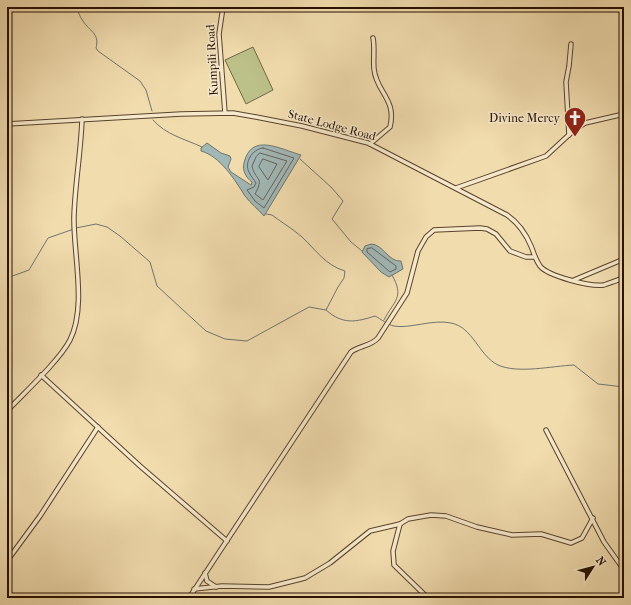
<svg xmlns="http://www.w3.org/2000/svg" width="631" height="605" font-family="'IM FELL French Canon',serif">
  <style>
    .green { fill: #bcc089; stroke: #716844 }
    .water { fill: #a1b8b7; stroke: #70756e }
    .lines { fill: none; stroke-linecap: round; stroke-linejoin: round }
    .shore { stroke: #64645c; stroke-width: 1 }
    .stream { stroke: #70756e; stroke-width: 1 }
    .minor-casing { stroke: #59432c; stroke-width: 5.5 }
    .minor { stroke: #f6e8ca; stroke-width: 3.5 }
    .labels { text-anchor: middle; dominant-baseline: central; stroke-width: 3; stroke-linejoin: round; paint-order: stroke }
    .street-label { font-size: 12px; fill: #261000; stroke: #f6e8ca }
    .poi-label { font-size: 12px; fill: #261000; stroke: #f6e8ca; text-anchor: end }
  </style>
  <rect width="100%" height="100%" fill="#f1dcae"/>
  <filter id="stains"><feTurbulence type="fractalNoise" baseFrequency=".005" numOctaves="4"/><feColorMatrix values="0 0 0 0 .2 0 0 0 0 .09 0 0 0 0 .02 0 0 0 .5 -.17"/></filter>
  <radialGradient id="worn" r=".72"><stop offset=".6" stop-color="#630" stop-opacity="0"/><stop offset="1" stop-color="#630" stop-opacity=".3"/></radialGradient>
  <path class="green" d="M253,47L273,90L246,104L225,60Z"/>
  <g class="water">
    <path d="M207,143L221,153L230,156L231,159L228,167L231,172L251,185L252,182C246,178 242,170 244,163C251,132 280,149 301,155L264,216C258,209 251,204 245,196C235,180 220,156 201,151V148Z"/>
    <path d="M371,244C383,244 388,262 401,261L403,269L389,277L381,272L362,252L365,246Z"/>
  </g>
  <g class="lines">
    <g class="shore">
      <path d="M263,148L294,158L264,208L255,201L247,190L254,187L256,183C254,179 251,177 249,172C244,163 252,149 263,148Z"/>
      <path d="M260,153L287,161L263,200L255,194C265,176 255,181 252,166L256,157Z"/>
      <path d="M263,159L277,164L268,180L259,167Z"/>
      <path d="M372,248L396,266V269L390,272L367,252V249Z"/>
    </g>
    <g class="stream">
      <path d="M75,7C79,11 79,16 83,21C89,31 100,33 96,48L98,51L140,81L146,90L152,111"/>
      <path d="M153,120C166,135 185,139 202,147"/>
      <path d="M300,159L332,188L343,201L332,219L351,242L362,251"/>
      <path d="M266,214L272,215C281,222 293,229 302,237C316,250 325,265 345,271L344,278L338,287L326,310C343,325 356,322 375,316C381,319 388,325 394,326C409,329 433,319 451,323C473,327 479,356 498,365C518,374 552,366 574,365L598,384L624,387"/>
      <path d="M76,228L96,224L107,227L120,236L150,262L157,286L206,331L225,339L247,341L309,307L326,310"/>
      <path d="M7,278L29,270L48,238L74,229"/>
      <path d="M384,320C394,300 405,298 392,275"/>
      <path d="M624,466L621,471L624,477"/>
    </g>
    <g class="minor-casing">
      <g id="minor">
        <path d="M223,7L219,34L225,113"/>
        <path d="M7,124L181,114L233,113L256,117L302,126L368,143L507,215C517,222 526,234 531,246C534,253 535,259 540,266C548,276 590,287 604,285C610,283 617,280 624,278"/>
        <path d="M569,135L566,82L569,66L571,44"/>
        <path d="M370,144L390,127C397,99 376,92 374,69C373,59 375,48 373,38"/>
        <path d="M456,188L546,156L572,132L585,123L624,114"/>
        <path d="M574,280L624,259"/>
        <path d="M41,375L140,466L227,541"/>
        <path d="M7,411C24,393 59,361 70,340C87,306 73,253 74,216C75,184 81,151 82,119"/>
        <path d="M546,430L604,542L624,570"/>
        <path d="M400,524L393,551L394,565L428,598"/>
        <path d="M7,561L40,516L98,427"/>
        <path d="M205,573L207,581L216,587"/>
        <path d="M194,589L222,586L269,587L305,578L330,563L370,531L400,524L408,519L431,515L446,516L477,527L512,535L541,534L571,543L582,538L593,518"/>
        <path d="M189,598L351,352C359,346 371,346 378,338L407,293L418,251L426,237L434,230L480,228L487,229L496,234L510,251L526,257H534"/>
      </g>
    </g>
    <use href="#minor" class="minor"/>
  </g>
  <defs>
    <g id="church-pin" transform="scale(1.15)"><path d="M0 17L-7.5 6A9.5 9.5 0 1 1 7.5 6Z" fill="#8f2418" stroke="#f6e8ca"/><path d="M-1.2-6h2.4v3.5h3.3v2.4h-3.3V6h-2.4V-.1h-3.3v-2.4h3.3Z" fill="#fff"/></g>
  </defs>
  <g fill-rule="evenodd">
    <use href="#church-pin" x="575" y="118"/>
  </g>
  <g class="labels">
    <g class="street-label">
      <text transform="translate(212 60) rotate(-93)">Kumpili Road</text>
      <text transform="translate(332 125) rotate(15)">State Lodge Road</text>
    </g>
    <g class="poi-label">
      <text x="560" y="118">Divine Mercy</text>
    </g>
  </g>
  <rect width="631" height="605" fill="none" stroke="#f1dcae" stroke-width="24"/>
  <rect x="8" y="8" width="615" height="589" fill="none" stroke="#261000" stroke-width="2"/>
  <rect x="12" y="12" width="607" height="581" fill="none" stroke="#261000"/>
  <g transform="translate(593 567) rotate(54)" stroke="#f6e8ca" stroke-width="3" paint-order="stroke">
  <path d="M0-3L7 15L0 10L-7 15Z" fill="#261000"/>
  <text y="-6" font-size="11" font-weight="bold" text-anchor="middle" fill="#261000">N</text>
  </g>
  <rect width="100%" height="100%" filter="url(#stains)"/>
  <rect width="100%" height="100%" fill="url(#worn)"/>
</svg>
